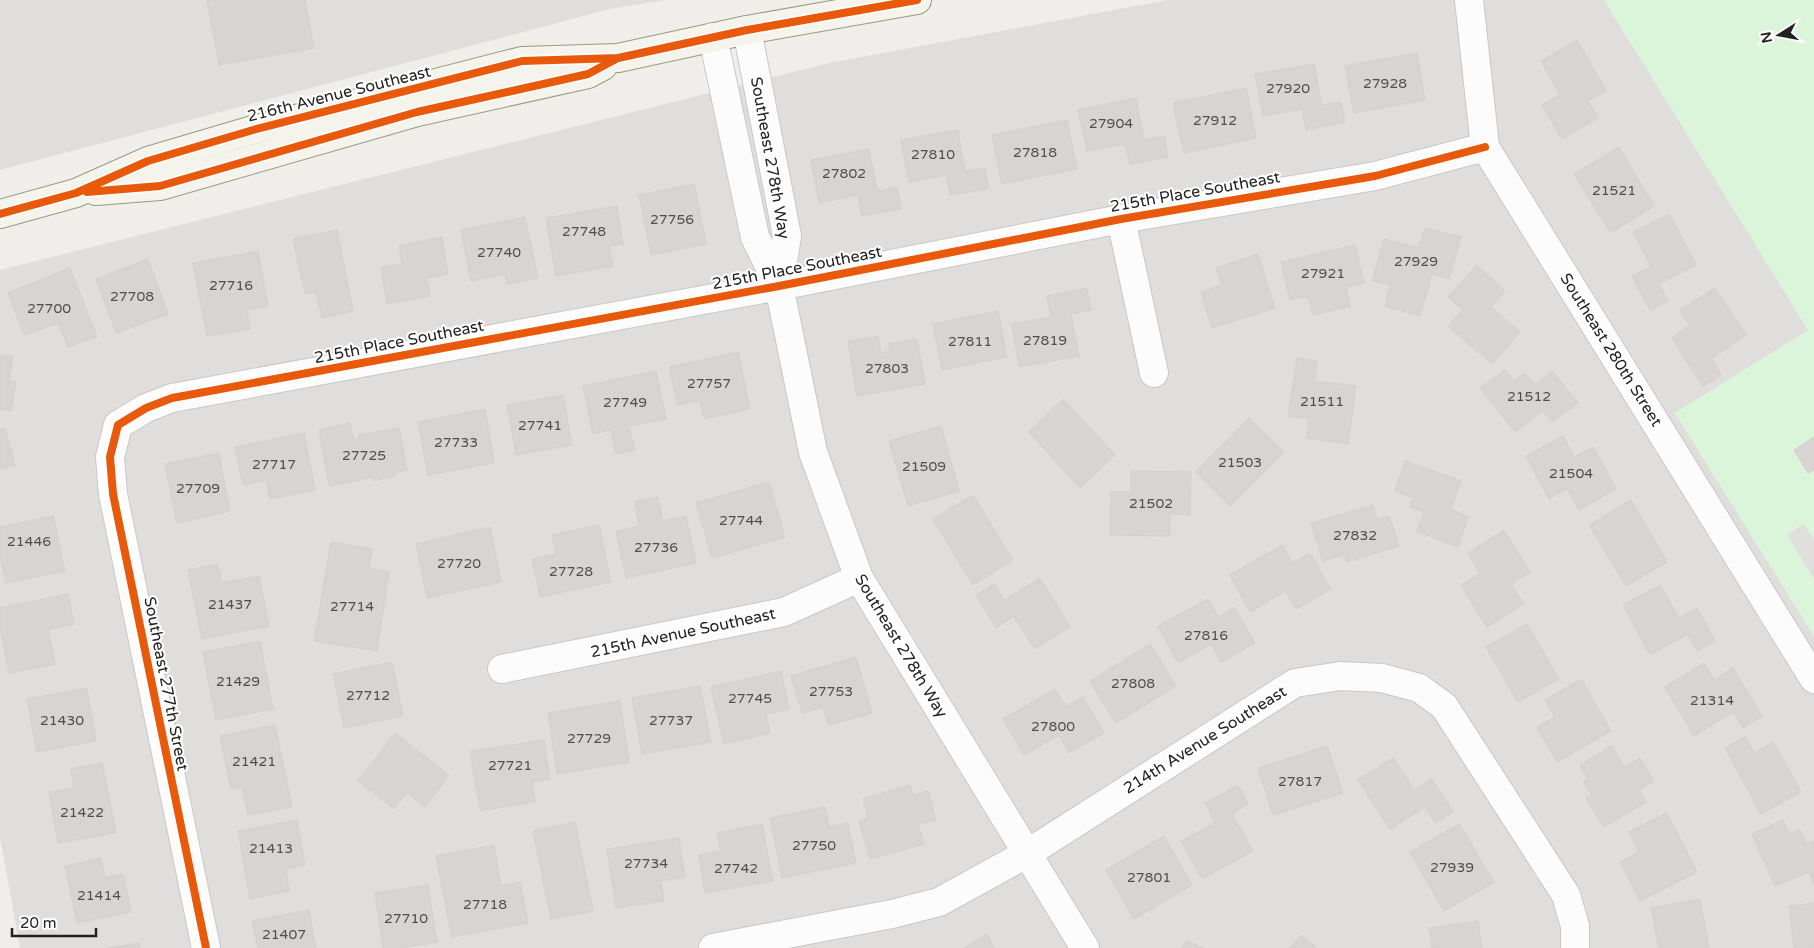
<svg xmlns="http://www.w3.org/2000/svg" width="1814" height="948" font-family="'Varela Round',sans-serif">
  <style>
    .residential { fill: #dfdedc }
    .park { fill: #daf5da }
    .parking { fill: #e0dfde }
    .building { fill: #d7d4d2; stroke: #d3d0cc }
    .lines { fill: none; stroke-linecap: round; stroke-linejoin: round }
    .street-casing { stroke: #c9c8c7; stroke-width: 30 }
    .secondary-casing { stroke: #999a82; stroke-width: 30 }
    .street { stroke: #fdfcfc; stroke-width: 28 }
    .secondary { stroke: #f4f4ed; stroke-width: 28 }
    .cycleway-casing { stroke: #fff; stroke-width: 11 }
    .cycleway { stroke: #e8590c; stroke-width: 8 }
    .labels { text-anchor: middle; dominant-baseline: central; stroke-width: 4; stroke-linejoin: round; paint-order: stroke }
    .number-label { font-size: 14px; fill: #4f4e4e }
    .street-label { font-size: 16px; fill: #222; stroke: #fff }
  </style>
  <rect width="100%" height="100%" fill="#f0eeeb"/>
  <g class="residential">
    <path d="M0,0H666L610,9L0,170Z"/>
    <path d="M1168,0H1604L1809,330L1675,413L1814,636V948H20L0,837V270L829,63Z"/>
  </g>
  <path class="park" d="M1604,0H1814V636L1675,413L1808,330Z"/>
  <path class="parking" d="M1804,524L1814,540V579L1787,535Z"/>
  <g class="building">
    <path d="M207,0H305L314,48L219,65Z"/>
    <path d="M1577,40L1606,91L1588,101L1598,118L1562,139L1542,105L1560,95L1541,61Z"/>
    <path d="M1417,53L1425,100L1354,113L1345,66Z"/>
    <path d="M1314,64L1322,105L1341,102L1345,122L1306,130L1302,109L1263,116L1255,74Z"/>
    <path d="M1246,88L1256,138L1184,153L1173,103Z"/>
    <path d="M1136,98L1144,140L1164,136L1168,157L1130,164L1125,144L1087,151L1078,110Z"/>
    <path d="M1067,120L1077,169L1002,184L992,135Z"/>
    <path d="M958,130L965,171L985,168L988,189L950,195L946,175L909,182L901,140Z"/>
    <path d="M1619,147L1654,206L1611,233L1574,174Z"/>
    <path d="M869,149L877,191L897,187L901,209L862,216L858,195L819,203L811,160Z"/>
    <path d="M694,184L706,244L651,255L639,195Z"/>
    <path d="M617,206L623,244L609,246L613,266L556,276L546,218Z"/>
    <path d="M1670,214L1696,265L1659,284L1668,301L1650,310L1632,276L1651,267L1633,232Z"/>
    <path d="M525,217L538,278L507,284L505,274L471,281L461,230Z"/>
    <path d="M1425,228L1461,237L1449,279L1432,274L1420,316L1385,306L1390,285L1372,281L1384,239L1419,248Z"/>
    <path d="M337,230L353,311L322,318L316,292L305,294L293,239Z"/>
    <path d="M442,237L448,274L427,278L430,296L387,304L381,267L402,264L399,246Z"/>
    <path d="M1355,245L1364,283L1346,287L1350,306L1313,315L1308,296L1290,300L1281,262Z"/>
    <path d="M258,251L268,306L247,310L250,329L207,336L193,263Z"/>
    <path d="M1258,254L1275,308L1212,328L1201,292L1222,285L1216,268Z"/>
    <path d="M148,259L168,314L116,333L96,279Z"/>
    <path d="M1477,265L1505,291L1491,307L1520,332L1492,364L1448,326L1463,310L1448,297Z"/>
    <path d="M70,268L97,337L68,347L58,323L24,335L8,293Z"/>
    <path d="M1087,288L1091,310L1071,314L1079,356L1019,367L1012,324L1051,317L1047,296Z"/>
    <path d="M1715,288L1746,335L1711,359L1721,375L1703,386L1672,338L1690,326L1680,310Z"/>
    <path d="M998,311L1007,357L942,370L933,324Z"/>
    <path d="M878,336L881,353L890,351L889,344L917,339L925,384L857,396L848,341Z"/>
    <path d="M738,352L750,409L704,419L700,400L678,405L669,367Z"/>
    <path d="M0,355L13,356L9,381L16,382L11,411L0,409Z"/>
    <path d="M1297,358L1317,361L1315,381L1356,386L1348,444L1307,438L1309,419L1288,416Z"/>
    <path d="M1505,370L1514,381L1525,373L1535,385L1552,371L1578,403L1552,422L1543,411L1515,432L1480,388Z"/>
    <path d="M656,371L666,419L629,426L635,450L616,454L611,430L593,434L583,386Z"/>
    <path d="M563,395L572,445L516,455L507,405Z"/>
    <path d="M1063,399L1115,455L1080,488L1029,432Z"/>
    <path d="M485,409L494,463L428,475L418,422Z"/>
    <path d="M1249,418L1284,452L1230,506L1196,472Z"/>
    <path d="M350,423L354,440L360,438L359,435L399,428L407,470L395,473V476L374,481L373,477L329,486L319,430Z"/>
    <path d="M941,426L959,491L908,506L889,441Z"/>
    <path d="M5,428L15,465L0,469V429Z"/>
    <path d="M304,433L315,490L270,499L266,480L243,485L235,447Z"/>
    <path d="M1563,436L1574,457L1593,447L1616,489L1579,510L1567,488L1549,499L1526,456Z"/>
    <path d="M1814,437V470L1808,473L1794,450Z"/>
    <path d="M219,453L230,511L177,523L165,464Z"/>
    <path d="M1405,461L1461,481L1451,509L1468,517L1458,547L1417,531L1424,512L1410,507L1413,498L1395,491Z"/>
    <path d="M1131,471L1191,472L1190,515L1170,514V536L1110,535L1111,492H1131Z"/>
    <path d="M769,482L785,537L712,558L696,503Z"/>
    <path d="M973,495L1013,560L973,585L933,519Z"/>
    <path d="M658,497L663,521L686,516L696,563L626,578L616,531L639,526L635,502Z"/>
    <path d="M1631,500L1667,562L1626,586L1589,525Z"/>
    <path d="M1373,505L1377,519L1389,516L1399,546L1347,562L1345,554L1323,561L1311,523Z"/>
    <path d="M53,516L65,571L6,583L0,555V527Z"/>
    <path d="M599,525L611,582L540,597L532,559L556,554L552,535Z"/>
    <path d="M490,527L501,582L427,598L416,544Z"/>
    <path d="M1504,530L1530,572L1511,584L1524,604L1487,627L1461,585L1480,574L1468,553Z"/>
    <path d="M331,542L372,549L369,568L389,572L377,651L314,641Z"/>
    <path d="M1282,545L1293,563L1310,553L1331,589L1296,609L1285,591L1250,612L1230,575Z"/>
    <path d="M218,564L222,583L259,576L269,626L202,639L188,570Z"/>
    <path d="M1040,578L1070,627L1034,649L1014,616L996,628L976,595L994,584L1004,600Z"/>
    <path d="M1660,585L1679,618L1697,608L1715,641L1697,651L1688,634L1650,655L1623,605Z"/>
    <path d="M68,594L74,624L48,630L55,664L9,673L0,626V608Z"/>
    <path d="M1208,599L1218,617L1234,607L1255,643L1221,662L1211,644L1178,663L1158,626Z"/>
    <path d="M1527,624L1559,679L1518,702L1486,647Z"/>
    <path d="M260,641L273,709L216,720L203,652Z"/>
    <path d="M1150,644L1176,686L1116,723L1090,681Z"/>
    <path d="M856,657L872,713L829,725L823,707L802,713L791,676Z"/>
    <path d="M392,662L403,716L344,728L333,674Z"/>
    <path d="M1704,663L1714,680L1733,668L1762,716L1743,728L1733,712L1694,736L1665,687Z"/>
    <path d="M781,671L789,709L766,714L770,733L724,744L711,687Z"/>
    <path d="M1581,679L1611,731L1557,762L1537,727L1555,717L1545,700Z"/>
    <path d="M700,686L711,742L642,754L632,698Z"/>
    <path d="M87,688L96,741L37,752L27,699Z"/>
    <path d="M1055,689L1066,707L1083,697L1104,733L1069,753L1059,735L1024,755L1003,719Z"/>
    <path d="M620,701L629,762L557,774L548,713Z"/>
    <path d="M275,725L292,807L248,815L242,787L231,789L220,736Z"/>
    <path d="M395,733L449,775L425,807L407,793L394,809L358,781Z"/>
    <path d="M1745,737L1754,753L1774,742L1801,792L1761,814L1725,748Z"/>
    <path d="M544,740L550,779L532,782L535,802L480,811L470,751Z"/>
    <path d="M1327,746L1343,793L1273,815L1258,768Z"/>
    <path d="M1612,746L1624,767L1640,758L1654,781L1639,790L1646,802L1604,827L1586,798L1592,795L1583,781L1588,779L1580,765Z"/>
    <path d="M1393,758L1414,790L1432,779L1453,812L1435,823L1425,807L1390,829L1358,780Z"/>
    <path d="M102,763L116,833L58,843L49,792L74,788L71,769Z"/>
    <path d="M910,785L913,795L928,791L936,820L918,824L924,844L870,859L859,821L868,818L863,799Z"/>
    <path d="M1238,785L1248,804L1232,814L1253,851L1202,879L1181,841L1215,823L1205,803Z"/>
    <path d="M825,807L829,827L848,823L856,863L782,878L770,818Z"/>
    <path d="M1667,813L1697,872L1640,901L1620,862L1639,852L1629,832Z"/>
    <path d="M297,820L305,865L286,869L289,891L250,899L238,831Z"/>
    <path d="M1783,820L1789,834L1800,830L1806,844L1814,841V884L1809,872L1775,886L1752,834Z"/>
    <path d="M575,822L593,911L551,919L533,831Z"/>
    <path d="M762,824L773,881L705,893L699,855L721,851L717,833Z"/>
    <path d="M1459,824L1494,882L1444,911L1410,852Z"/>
    <path d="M1164,836L1192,885L1134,919L1106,870Z"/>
    <path d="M679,838L685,877L661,881L664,901L616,908L607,849Z"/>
    <path d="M494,845L501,886L520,882L528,923L452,937L436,856Z"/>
    <path d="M101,858L105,878L123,874L131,912L77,923L65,866Z"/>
    <path d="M428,885L437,942L401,948H383L375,893Z"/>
    <path d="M1700,899L1709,948H1659L1651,908Z"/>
    <path d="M1814,903V948H1794L1789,906Z"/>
    <path d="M309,910L316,948H258L252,921Z"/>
    <path d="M1478,921L1482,948H1432L1429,928Z"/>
    <path d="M987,934L995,948H964Z"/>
    <path d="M1302,935L1316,948H1289Z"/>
    <path d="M1186,940L1203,948H1182Z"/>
    <path d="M139,943L140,948H108Z"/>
  </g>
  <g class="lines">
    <g class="street-casing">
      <g id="street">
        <path d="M1469,0L1485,147L1814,679"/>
        <path d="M747,30L787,236L779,286"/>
        <path d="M713,37L755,237L779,286L813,452L859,578L1085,948"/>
        <path d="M1121,219L1154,373"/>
        <path d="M502,669L784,612L859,578"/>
        <path d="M206,948L113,494L110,457L118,425L146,408L172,398L779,286L1121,219L1375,176L1485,147"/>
        <path d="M713,948L892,914L939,902L1028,853L1295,683L1340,676L1382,678L1419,688L1444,706L1566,895L1575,926V948"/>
      </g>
    </g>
    <g class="secondary-casing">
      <g id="secondary">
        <path d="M96,191L160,186L417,112L588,74L603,66"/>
        <path d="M0,214L76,193L148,161L253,130L522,61L618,58L747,30L917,0"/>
      </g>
    </g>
    <use href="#street" class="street"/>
    <use href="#secondary" class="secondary"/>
    <g class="cycleway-casing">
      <g id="cycleway">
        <path d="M87,192L160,186L417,112L588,74L616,59"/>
        <path d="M0,214L76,193L148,161L253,130L522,61L618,58L747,30L917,0"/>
        <path d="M206,948L113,494L110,457L118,425L146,408L172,398L779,286L1121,219L1375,176L1485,147"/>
      </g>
    </g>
    <use href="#cycleway" class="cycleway"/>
  </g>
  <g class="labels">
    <g class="number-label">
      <text x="1385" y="83">27928</text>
      <text x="1288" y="88">27920</text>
      <text x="1215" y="120">27912</text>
      <text x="1111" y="123">27904</text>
      <text x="1035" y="152">27818</text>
      <text x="933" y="154">27810</text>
      <text x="844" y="173">27802</text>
      <text x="1614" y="190">21521</text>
      <text x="672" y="219">27756</text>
      <text x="584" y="231">27748</text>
      <text x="499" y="252">27740</text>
      <text x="1416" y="261">27929</text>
      <text x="1323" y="273">27921</text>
      <text x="231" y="285">27716</text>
      <text x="132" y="296">27708</text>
      <text x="49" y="308">27700</text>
      <text x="1045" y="340">27819</text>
      <text x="970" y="341">27811</text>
      <text x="887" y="368">27803</text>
      <text x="709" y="383">27757</text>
      <text x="1529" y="396">21512</text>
      <text x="1322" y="401">21511</text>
      <text x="625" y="402">27749</text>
      <text x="540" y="425">27741</text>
      <text x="456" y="442">27733</text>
      <text x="364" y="455">27725</text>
      <text x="1240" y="462">21503</text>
      <text x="274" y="464">27717</text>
      <text x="924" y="466">21509</text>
      <text x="1571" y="473">21504</text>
      <text x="198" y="488">27709</text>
      <text x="1151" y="503">21502</text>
      <text x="741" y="520">27744</text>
      <text x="1355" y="535">27832</text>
      <text x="29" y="541">21446</text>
      <text x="656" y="547">27736</text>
      <text x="459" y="563">27720</text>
      <text x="571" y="571">27728</text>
      <text x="230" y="604">21437</text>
      <text x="352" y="606">27714</text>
      <text x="1206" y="635">27816</text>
      <text x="238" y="681">21429</text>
      <text x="1133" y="683">27808</text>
      <text x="831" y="691">27753</text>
      <text x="368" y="695">27712</text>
      <text x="750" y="698">27745</text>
      <text x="1712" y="700">21314</text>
      <text x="62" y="720">21430</text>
      <text x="671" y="720">27737</text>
      <text x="1053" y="726">27800</text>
      <text x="589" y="738">27729</text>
      <text x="254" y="761">21421</text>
      <text x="510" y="765">27721</text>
      <text x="1300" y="781">27817</text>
      <text x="82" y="812">21422</text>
      <text x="814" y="845">27750</text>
      <text x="271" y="848">21413</text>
      <text x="646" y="863">27734</text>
      <text x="1452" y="867">27939</text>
      <text x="736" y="868">27742</text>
      <text x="1149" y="877">27801</text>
      <text x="99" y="895">21414</text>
      <text x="485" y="904">27718</text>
      <text x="406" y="918">27710</text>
      <text x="284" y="934">21407</text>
    </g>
    <g class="street-label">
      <text transform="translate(339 94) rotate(-14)">216th Avenue Southeast</text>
      <text transform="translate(770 158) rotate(80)">Southeast 278th Way</text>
      <text transform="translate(1195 192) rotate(-10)">215th Place Southeast</text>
      <text transform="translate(797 268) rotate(-11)">215th Place Southeast</text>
      <text transform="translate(399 342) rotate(-11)">215th Place Southeast</text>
      <text transform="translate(1611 350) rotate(58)">Southeast 280th Street</text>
      <text transform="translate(683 633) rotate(-12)">215th Avenue Southeast</text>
      <text transform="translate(901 646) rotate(59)">Southeast 278th Way</text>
      <text transform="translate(166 684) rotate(79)">Southeast 277th Street</text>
      <text transform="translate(1205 740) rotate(-32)">214th Avenue Southeast</text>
    </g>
  </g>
  <g transform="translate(1779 35) rotate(259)" stroke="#ffffff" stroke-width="4" paint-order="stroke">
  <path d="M0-4L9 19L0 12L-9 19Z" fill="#222222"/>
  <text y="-8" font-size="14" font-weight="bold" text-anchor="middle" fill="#222222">N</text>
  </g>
  <path d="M12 928v8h84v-8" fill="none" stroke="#222222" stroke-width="2.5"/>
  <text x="20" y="928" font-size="15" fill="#222222" stroke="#ffffff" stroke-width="4" paint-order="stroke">20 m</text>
</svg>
